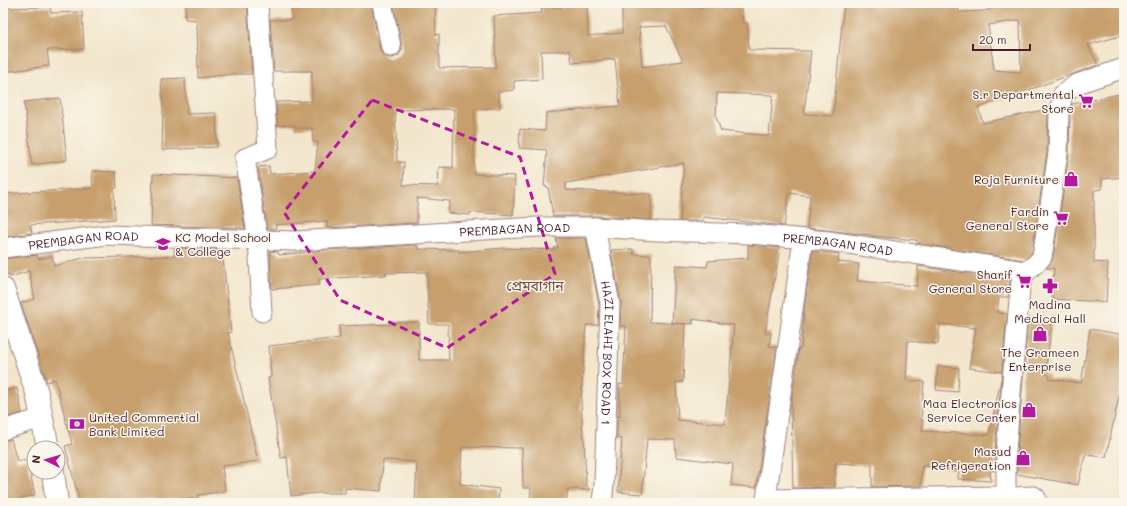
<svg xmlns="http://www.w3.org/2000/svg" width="1127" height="506" font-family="Mali,'Noto Sans Bengali',sans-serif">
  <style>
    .building { fill: #c69f6c; fill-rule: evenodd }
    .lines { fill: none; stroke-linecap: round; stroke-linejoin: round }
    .minor-casing { stroke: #9e827b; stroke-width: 21 }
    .tertiary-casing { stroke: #9e827b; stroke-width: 24 }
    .minor { stroke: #fff; stroke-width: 19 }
    .tertiary { stroke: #fff; stroke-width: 22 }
    .marked { fill: none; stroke: #b5179e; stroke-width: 3; stroke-dasharray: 8 5; stroke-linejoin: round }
    .labels { text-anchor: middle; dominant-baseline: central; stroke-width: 3; stroke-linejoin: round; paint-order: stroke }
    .poi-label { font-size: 12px; fill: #4a1f2b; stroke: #fbf7ec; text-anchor: end }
    .street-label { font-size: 12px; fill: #4a1f2b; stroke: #fbf7ec }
    .quarter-label { font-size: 14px; fill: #754c42; stroke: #fbf7ec }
  </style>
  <rect width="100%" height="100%" fill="#fbf7ec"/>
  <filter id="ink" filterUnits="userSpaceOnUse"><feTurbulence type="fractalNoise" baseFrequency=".025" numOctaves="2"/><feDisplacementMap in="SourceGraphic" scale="8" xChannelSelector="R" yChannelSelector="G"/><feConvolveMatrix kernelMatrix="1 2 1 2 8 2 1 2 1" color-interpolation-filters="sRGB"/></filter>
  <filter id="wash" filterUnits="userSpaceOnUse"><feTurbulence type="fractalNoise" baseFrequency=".012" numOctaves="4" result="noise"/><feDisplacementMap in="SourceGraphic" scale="16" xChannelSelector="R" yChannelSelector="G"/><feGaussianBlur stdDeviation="0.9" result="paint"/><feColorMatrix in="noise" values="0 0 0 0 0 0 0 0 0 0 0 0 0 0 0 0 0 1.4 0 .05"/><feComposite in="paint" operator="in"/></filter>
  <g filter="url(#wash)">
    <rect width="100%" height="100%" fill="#f2e5cb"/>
    <g id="blocks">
      <g class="building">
        <path d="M186,3H247L252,74H232L198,78L197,20L185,19Z"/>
        <path d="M291,3H371L380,50L383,55L388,58H393L399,55L402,50V45L393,3H435L436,35L439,34V68L496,67L494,16L542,13L541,7L562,8V3H587L588,36L622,33V3H689L690,9L730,3H740L743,23L747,22L749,50L811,51L804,114L833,116L844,3H957L959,12L984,11L1002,6V3H1124V35L1088,45L1098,65L978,108L983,123L1048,109L1047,152L1032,252L1024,260L917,243V240L871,236L870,235L807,228L810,196L789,193L784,226L703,217V221H680L684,163L566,183V190L651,194V220L596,216H553L548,187L544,186L547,150L519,148L520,129L545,131L546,113L620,106L615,59L572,63L570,51H541L542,79L514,81V90L498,92L500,108L474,109V174L515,176L513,215L470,212V215L448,213L450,201L417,198V223L327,228V221L275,225L276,229H267L258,167L269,166L270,174L315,171L318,142H313L312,128H295V125H277L276,102L312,101V71H274L270,20H292ZM1020,20L1021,72L994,70L988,25ZM666,26L683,61L642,67L639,27ZM717,93L773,95L769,136L721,131L716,117ZM454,109L453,168L439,167L438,186L403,185L404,162H397L395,110Z"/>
        <path d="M50,7L51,13L82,12L84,49L47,50L49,66L3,72V8Z"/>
        <path d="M185,78L187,114L216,113L217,147L162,150L163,107L161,79Z"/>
        <path d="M1124,93V177L1102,179V189L1094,190V262L1108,263L1106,302L1052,299L1054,268H1047L1053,259L1069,155L1070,113L1072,104Z"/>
        <path d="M60,98L67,160L32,165L24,102Z"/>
        <path d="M92,171L116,172L117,188H114L115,219L30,225L32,233L4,237L3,194L93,188Z"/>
        <path d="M153,174L237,178L245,228L151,225Z"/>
        <path d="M556,238H586L599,305L598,325H586L581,401L583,435H584L586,485L590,490L568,489L566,503H530L531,488H523L522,448L462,447L460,484L499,489L498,503H415L417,462L383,460L381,491L345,488V493H318L291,496L287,457L281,458L268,378L271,377L269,346L340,338L339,326L395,324V322H419V360H449L448,324H429L427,272L385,273L386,275L319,279V285L272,289L270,251L278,252L279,255L325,250L417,245L418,249L459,250V252L503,248L554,250V248H558Z"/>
        <path d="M748,245L780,248L765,333H771L769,346L777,347L756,488L731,485L733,464L676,457L675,440L647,439L642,494L618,492L622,439L617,438V416L620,417L619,384L623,385L626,326H620L621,302L611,250L633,249V254L651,255L650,322L685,324L683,382H676L678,420L725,424L734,325L693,319V324L672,323L676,265L707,267L708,261L748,258Z"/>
        <path d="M175,248L222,250L231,332L228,333L258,461L222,466L225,491L198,495V498L133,501V503H80L65,446L72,444L55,379L47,382L21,303L35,299L29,271L10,277L9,274L3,276V259L37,255L38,259L52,256L54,266L83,258L174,256Z"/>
        <path d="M812,251L839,254L838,262L859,264L857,281L917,286L918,266L1010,280L1008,297H999L997,312L1007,314L1002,372L969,368L976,328L940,324L938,344L908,341L906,380L924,382L921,420H923L922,431L989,435L1002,375L995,450V471L990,470L991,481L958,479L959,469L922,466L921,486L872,487V465L835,463V487L793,488L791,404L799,348H801L804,311Z"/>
        <path d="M1028,318L1052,322L1045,374L1049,375V379L1081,383L1090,329L1124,335V373L1106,457L1085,455L1078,485L1017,474V451Z"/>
        <path d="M938,366L959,368L958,392L936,390Z"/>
        <path d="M17,388L22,413L3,418V392Z"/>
        <path d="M11,439L17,461L27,459L35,495L3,503V441Z"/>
      </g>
    </g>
  </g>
  <g filter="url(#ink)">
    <use href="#blocks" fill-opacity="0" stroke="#9e827b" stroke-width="1"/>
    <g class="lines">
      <g class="minor-casing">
        <g id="minor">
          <path d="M258,3L268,149L245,158L258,240L262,312"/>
          <path d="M382,3L391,47"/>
          <path id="s1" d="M595,227L610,304L604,485L602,503"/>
          <path d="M803,239L766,499L1008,496L1011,497L1034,496L1036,498L1038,503"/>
          <path id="s2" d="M3,248L107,235L294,241L538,227H595L657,231L750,234L829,241L1025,271"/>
          <path d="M3,430L42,418"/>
          <path d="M1008,496L1006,493V451L1020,288C1023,267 1032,271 1042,257L1058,153L1059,112L1063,94L1077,84L1124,68"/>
        </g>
      </g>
      <g class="tertiary-casing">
        <g id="tertiary">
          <path d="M3,289L37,393L48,448"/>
          <path d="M53,472L57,503"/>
        </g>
      </g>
      <use href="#minor" class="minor"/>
      <use href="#tertiary" class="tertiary"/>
    </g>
  </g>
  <path class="marked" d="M372,100L520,157L555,274L447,348L340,300L284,212Z"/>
  <defs>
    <g id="supermarket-bare" transform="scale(1.2)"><path d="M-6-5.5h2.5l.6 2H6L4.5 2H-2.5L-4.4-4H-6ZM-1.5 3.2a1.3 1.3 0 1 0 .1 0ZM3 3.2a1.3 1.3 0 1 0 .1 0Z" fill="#b5179e" stroke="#fbf7ec" stroke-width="2.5" paint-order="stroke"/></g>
    <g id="shop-bare" transform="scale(1.2)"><path d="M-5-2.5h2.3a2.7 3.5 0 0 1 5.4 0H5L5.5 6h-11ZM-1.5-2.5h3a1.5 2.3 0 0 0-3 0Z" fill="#b5179e" stroke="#fbf7ec" stroke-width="2.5" paint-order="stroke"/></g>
    <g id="university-bare" transform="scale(1.2)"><path d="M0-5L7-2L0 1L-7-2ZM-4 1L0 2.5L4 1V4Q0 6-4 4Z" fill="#b5179e" stroke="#fbf7ec" stroke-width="2.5" paint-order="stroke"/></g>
    <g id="pharmacy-bare" transform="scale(1.2)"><path d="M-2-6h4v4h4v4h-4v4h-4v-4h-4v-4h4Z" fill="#b5179e" stroke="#fbf7ec" stroke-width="2.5" paint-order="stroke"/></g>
    <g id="bank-bare" transform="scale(1.2)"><path d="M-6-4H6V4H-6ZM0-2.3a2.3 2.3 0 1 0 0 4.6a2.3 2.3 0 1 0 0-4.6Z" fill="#b5179e" stroke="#fbf7ec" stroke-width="2.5" paint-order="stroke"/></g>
  </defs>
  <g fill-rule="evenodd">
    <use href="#supermarket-bare" x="1086" y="101"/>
    <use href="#shop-bare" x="1071" y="179"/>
    <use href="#supermarket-bare" x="1061" y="218"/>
    <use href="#university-bare" x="163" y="244"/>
    <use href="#supermarket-bare" x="1024" y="281"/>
    <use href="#pharmacy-bare" x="1050" y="286"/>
    <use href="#shop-bare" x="1040" y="334"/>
    <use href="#shop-bare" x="1029" y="410"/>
    <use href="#bank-bare" x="77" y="424"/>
    <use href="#shop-bare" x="1023" y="458"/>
  </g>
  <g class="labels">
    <g class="poi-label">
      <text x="1074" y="94">S.r Departmental<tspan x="1074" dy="14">Store</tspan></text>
      <text x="1059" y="179">Roja Furniture</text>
      <text x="1049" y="211">Fardin<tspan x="1049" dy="14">General Store</tspan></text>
      <text x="175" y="237" text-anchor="start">KC Model School<tspan x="175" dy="14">&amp; College</tspan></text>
      <text x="1012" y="274">Sharif<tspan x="1012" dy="14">General Store</tspan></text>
      <text x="1050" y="304" text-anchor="middle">Madina<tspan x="1050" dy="14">Medical Hall</tspan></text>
      <text x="1040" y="352" text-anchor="middle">The Grameen<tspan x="1040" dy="14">Enterprise</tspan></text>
      <text x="1017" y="403">Maa Electronics<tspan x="1017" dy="14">Service Center</tspan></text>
      <text x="89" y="417" text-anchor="start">United Commertial<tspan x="89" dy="14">Bank Limited</tspan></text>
      <text x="1011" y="451">Masud<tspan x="1011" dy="14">Refrigeration</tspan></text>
    </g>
    <g class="street-label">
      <text stroke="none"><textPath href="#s2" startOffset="513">PREMBAGAN ROAD</textPath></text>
      <text stroke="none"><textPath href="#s2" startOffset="81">PREMBAGAN ROAD</textPath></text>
      <text stroke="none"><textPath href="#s2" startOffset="837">PREMBAGAN ROAD</textPath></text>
      <text stroke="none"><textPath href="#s1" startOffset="127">HAZI ELAHI BOX ROAD 1</textPath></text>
    </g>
    <g class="quarter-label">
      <text x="535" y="285">প্রেমবাগান</text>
    </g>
  </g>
  <rect width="1127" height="506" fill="none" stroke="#fbf7ec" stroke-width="16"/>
  <g transform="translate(46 460) rotate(275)"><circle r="19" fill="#fbf7ec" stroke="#b4a19f"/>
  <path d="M0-3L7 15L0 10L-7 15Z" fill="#b5179e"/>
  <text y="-6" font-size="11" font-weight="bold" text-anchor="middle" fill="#4a1f2b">N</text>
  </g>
  <path d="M973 44v6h57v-6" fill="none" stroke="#4a1f2b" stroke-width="2"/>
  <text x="979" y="44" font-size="12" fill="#4a1f2b" stroke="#fbf7ec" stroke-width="3" paint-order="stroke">20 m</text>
</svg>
